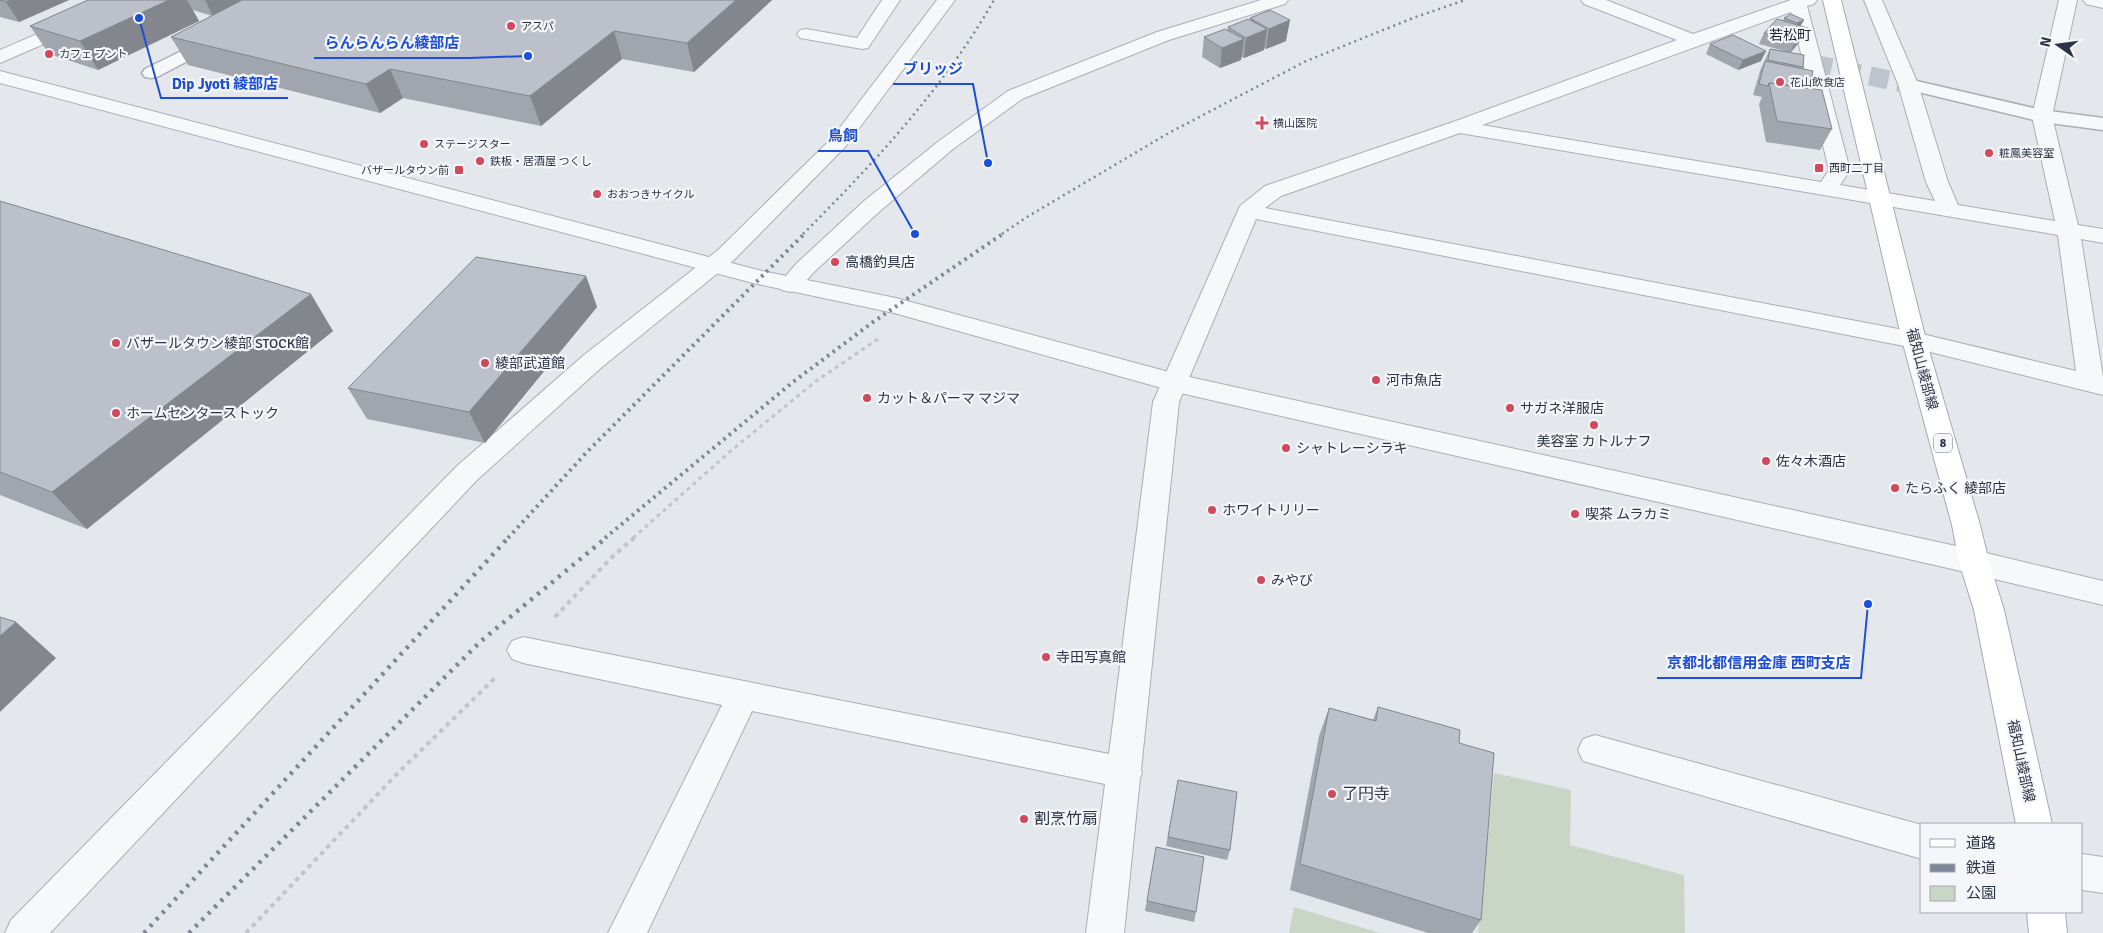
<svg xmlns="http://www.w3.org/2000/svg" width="2103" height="933" font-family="Signika,'Noto Sans JP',sans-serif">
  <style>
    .green { fill: #c9d6c5 }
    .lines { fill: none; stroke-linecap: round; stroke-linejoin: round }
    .minor-tunnel { stroke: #bfc3cb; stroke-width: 19; stroke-dasharray: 19 10; stroke-linecap: butt }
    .service-casing { stroke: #a9aeb7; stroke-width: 3 }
    .minor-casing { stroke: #a9aeb7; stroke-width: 2 }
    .tertiary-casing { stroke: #a9aeb7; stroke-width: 2 }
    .primary-casing { stroke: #a3abb8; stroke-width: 2 }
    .path-far1 { stroke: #c2c5cb; stroke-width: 3; stroke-dasharray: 4 4; stroke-linecap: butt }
    .path { stroke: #c2c5cb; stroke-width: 4; stroke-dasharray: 4.5 4.5; stroke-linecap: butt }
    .service { fill: #f7f8fa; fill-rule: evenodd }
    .minor { fill: #f7f8fa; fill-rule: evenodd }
    .tertiary { fill: #f7f8fa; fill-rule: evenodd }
    .primary { fill: #fff; fill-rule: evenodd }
    .rail-far2 { stroke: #7d8696; stroke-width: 2.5; stroke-dasharray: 2 4; stroke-linecap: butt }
    .rail-far1 { stroke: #7d8696; stroke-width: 4; stroke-dasharray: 2.5 4.5; stroke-linecap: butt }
    .rail { stroke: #7d8696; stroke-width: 4.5; stroke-dasharray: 3 6; stroke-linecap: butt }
    .wall { fill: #a1a5ae }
    .shaded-wall { fill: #83868d }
    .building { fill: #bbc0ca; stroke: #83868d }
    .poi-dot { fill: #d1495b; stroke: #f4f6f9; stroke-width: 2 }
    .labels { text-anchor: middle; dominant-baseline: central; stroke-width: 4.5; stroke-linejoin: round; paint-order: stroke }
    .far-poi-label { font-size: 11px; fill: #2b3445; stroke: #f4f6f9; text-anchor: start }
    .shield { fill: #f4f6f9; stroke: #676e7b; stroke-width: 1 }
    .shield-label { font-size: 12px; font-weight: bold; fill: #2b3445 }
    .far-quarter-label { font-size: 14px; fill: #1d2536; stroke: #f4f6f9 }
    .poi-label { font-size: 14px; fill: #2b3445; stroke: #f4f6f9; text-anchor: start }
    .street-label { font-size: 14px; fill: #2b3445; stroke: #f4f6f9 }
    .near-poi-label { font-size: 16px; fill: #2b3445; stroke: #f4f6f9; text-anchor: start }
    .leader { fill: none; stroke: #1d4ed8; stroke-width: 2 }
    .callout-dot { fill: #1d4ed8; stroke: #f4f6f9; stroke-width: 2 }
    .callout-label { font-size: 15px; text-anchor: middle; font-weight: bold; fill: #1d4ed8; stroke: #f4f6f9; stroke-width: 4.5; stroke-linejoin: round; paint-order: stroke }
  </style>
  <rect width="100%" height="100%" fill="#e4e7ec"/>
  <g class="green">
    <path d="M1494,773L1571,790L1570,845L1684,875L1685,933H1478Z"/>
    <path d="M1294,907L1380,933H1289Z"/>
  </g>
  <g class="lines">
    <path class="minor-tunnel" d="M1813,64L1908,84"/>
    <g class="service-casing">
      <g id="service">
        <path d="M214,35L220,36L223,40L220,44L157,77L151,78L145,77L142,73L145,69Z"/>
        <path d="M1908,79L2042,110L2103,118V130L2042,122L1902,88L1899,84L1902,80Z"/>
      </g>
    </g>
    <g class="minor-casing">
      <g id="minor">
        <path d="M882,0H900L868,48L862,49L806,39L800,38L797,34L800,30L806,29L857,38Z"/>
        <path d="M937,0H955L846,146L734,260L602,367L477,480L50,933H5L11,920L457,466L584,355L718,250L832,138Z"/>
        <path d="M1261,0H1288L1285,4L1169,40L1022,99L953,149L880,211L813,273L798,290L790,292L782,290L778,285L797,263L864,201L939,141L1008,91L1157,32Z"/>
        <path d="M1581,0H1606L1693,34L1791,0H1817L1814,4L1807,6L1850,170L1840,185L1935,201L1926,182L1898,84L1864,0H1882L1918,84L1948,182L1958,205L2055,221L2032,116L2059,0H2077L2052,116L2078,225L2103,229V243L2081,239L2103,377V395L1914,348L1256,219L1179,402L1141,770L1142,773L1140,778L1124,933H1086L1105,784L752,711L647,933H608L722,705L523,663L512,659L507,650L512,641L523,637L1109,754L1153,402L1240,206L1265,186L1453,122L1677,40L1584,4ZM1791,12L1829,170L1821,182L1482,125ZM1460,133L2058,235L2076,371L1914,332L1265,208L1281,196Z"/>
        <path d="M2083,0H2103V8L2086,4Z"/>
        <path d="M1595,735L1922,825V859L1583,761L1578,750L1583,739Z"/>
        <path d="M2082,854L2103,857V893L2082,890Z"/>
      </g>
    </g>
    <g class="tertiary-casing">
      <g id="tertiary">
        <path d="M116,0H139L136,4L0,63V50Z"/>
        <path d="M0,71L762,271L896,298L1176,374L1974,550L2103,581V605L1974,574L1176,392L894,313L753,283L0,83Z"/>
      </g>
    </g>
    <g class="primary-casing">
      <g id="primary">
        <path d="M1823,0H1841L1926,340L1980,525L1989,562L2004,610L2052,824H2016L1974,610L1959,562L1952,525L1902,340Z"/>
        <path d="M2027,912H2065L2067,933H2029Z"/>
      </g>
    </g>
    <path class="path-far1" d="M633,538L732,450L816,381L881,337"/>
    <g class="path">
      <path d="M555,617L613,556L635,537"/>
      <path d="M246,933L397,774L496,677"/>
    </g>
    <use href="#service" class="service"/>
    <use href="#minor" class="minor"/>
    <use href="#tertiary" class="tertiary"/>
    <use href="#primary" class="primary"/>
    <g class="rail-far2">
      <path d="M803,234C874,163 944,88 994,0"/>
      <path d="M1002,234L1027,217L1167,134L1304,62L1413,18L1465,0"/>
    </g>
    <g class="rail-far1">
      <path d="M508,538L587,452L805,233"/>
      <path d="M605,538L793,382L873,322L1004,233"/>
    </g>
    <g class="rail">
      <path d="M144,933L509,537"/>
      <path d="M189,933L481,641L607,537"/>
    </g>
  </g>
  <g class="wall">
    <path d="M0,0H69L19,22L0,17Z"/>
    <path d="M88,0H772L694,72L622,59L541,126L403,98L380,113L188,65L171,37L212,16L193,10L199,21L98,70L49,54L30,26Z"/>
    <path d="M1270,10L1286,41L1266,49L1264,48V50L1244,58L1241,57V60L1220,68L1202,57L1204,37L1227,30L1228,27L1250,20V18Z"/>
    <path d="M1784,18L1804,20L1800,26L1808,28L1802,39L1790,53L1803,67L1802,69L1810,88L1832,129L1820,150L1766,142L1759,104L1762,97L1753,95L1760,71L1770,49L1785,51L1759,44L1764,33L1783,21Z"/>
    <path d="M1710,44L1761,61L1738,70L1706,54Z"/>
    <path d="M0,201L333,331L87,529L0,495Z"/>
    <path d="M586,276L597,307L485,443L367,419L348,388Z"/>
    <path d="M1378,707L1459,743L1481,920L1472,933H1428L1290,890L1319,736L1329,708L1373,720Z"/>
    <path d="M1178,780L1230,850L1227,860L1166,846Z"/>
    <path d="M1156,847L1196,912L1194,922L1145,911Z"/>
  </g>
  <g class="shaded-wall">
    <path d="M10,0H69L19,22L6,2Z"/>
    <path d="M169,0H187L199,21L98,70L80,41Z"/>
    <path d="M205,0H246L213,16Z"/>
    <path d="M736,0H772L694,72L687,43Z"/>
    <path d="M1290,20L1286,41L1266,49L1269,29Z"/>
    <path d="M1804,20L1798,30L1792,33L1797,23Z"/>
    <path d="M1808,28L1802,39L1790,53L1795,42Z"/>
    <path d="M1267,29L1264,50L1244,58L1246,38Z"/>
    <path d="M614,31L622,59L541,126L530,96Z"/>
    <path d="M1244,39L1241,60L1220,68L1222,48Z"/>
    <path d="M1766,51L1761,61L1738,70L1743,60Z"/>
    <path d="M390,69L403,98L380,113L366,84Z"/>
    <path d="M586,276L597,307L485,443L469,412Z"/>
    <path d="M311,294L333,331L87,529L52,492Z"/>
    <path d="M16,622L56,658L0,712V636Z"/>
  </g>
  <g class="building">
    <path d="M0,0H10L6,2Z"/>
    <path d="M88,0H169L80,41L30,26Z"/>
    <path d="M242,0H736L687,43L614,31L530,96L390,69L366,84L171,37Z"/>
    <path d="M1270,10L1290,20L1269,29L1250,18Z"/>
    <path d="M1791,14L1804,20L1797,23L1784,18Z"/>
    <path d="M1248,19L1267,29L1246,38L1228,27Z"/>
    <path d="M1777,19L1808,28L1795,42L1764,33Z"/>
    <path d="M1225,29L1244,39L1222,48L1204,37Z"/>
    <path d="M1733,35L1766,51L1743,60L1710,44Z"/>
    <path d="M1770,49L1804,55L1803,67L1768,60Z"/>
    <path d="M1765,61L1813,71L1810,88L1769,83L1768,86L1759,84Z"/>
    <path d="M1769,83L1822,90L1832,129L1777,121Z"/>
    <path d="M0,201L311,294L52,492L0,472Z"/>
    <path d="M476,257L586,276L469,412L348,388Z"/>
    <path d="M0,617L16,622L0,636Z"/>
    <path d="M1378,707L1460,730L1459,743L1494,753L1481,920L1300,864L1329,708L1376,721Z"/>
    <path d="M1178,780L1237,792L1230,850L1168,837Z"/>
    <path d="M1156,847L1204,857L1196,912L1147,901Z"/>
  </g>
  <g class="poi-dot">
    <circle cx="511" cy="26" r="5"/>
    <circle cx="49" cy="54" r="5"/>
    <circle cx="1780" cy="82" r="5"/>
    <path d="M1259.5 115.5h5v5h5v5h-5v5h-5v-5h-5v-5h5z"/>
    <circle cx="424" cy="144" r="5"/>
    <circle cx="1989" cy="153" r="5"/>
    <circle cx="480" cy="161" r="5"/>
    <rect x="1814" y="163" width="10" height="10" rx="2.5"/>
    <rect x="454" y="165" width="10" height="10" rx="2.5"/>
    <circle cx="597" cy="194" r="5"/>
    <circle cx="835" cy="262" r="5"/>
    <circle cx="116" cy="343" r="5"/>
    <circle cx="485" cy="363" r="5"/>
    <circle cx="1376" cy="380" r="5"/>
    <circle cx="867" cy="398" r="5"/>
    <circle cx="1510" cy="408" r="5"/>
    <circle cx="116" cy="413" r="5"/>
    <circle cx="1594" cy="425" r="5"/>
    <circle cx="1286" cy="448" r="5"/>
    <circle cx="1766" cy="461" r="5"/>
    <circle cx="1895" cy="488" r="5"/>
    <circle cx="1212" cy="510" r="5"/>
    <circle cx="1575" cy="514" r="5"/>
    <circle cx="1261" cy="580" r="5"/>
    <circle cx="1046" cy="657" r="5"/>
    <circle cx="1332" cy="794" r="5"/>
    <circle cx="1024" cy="819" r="5"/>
  </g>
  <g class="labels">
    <g class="far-poi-label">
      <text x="521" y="26">アスパ</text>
      <text x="59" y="54">カフェ プント</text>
      <text x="1790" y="82">花山飲食店</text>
      <text x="1273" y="123">横山医院</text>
      <text x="434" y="144">ステージスター</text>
      <text x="1999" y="153">粧鳳美容室</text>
      <text x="490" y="161">鉄板・居酒屋 つくし</text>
      <text x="1829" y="168">西町二丁目</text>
      <text x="449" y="170" text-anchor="end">バザールタウン前</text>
      <text x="607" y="194">おおつきサイクル</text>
    </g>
    <rect class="shield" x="1934" y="433.5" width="18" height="19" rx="4"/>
    <g class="shield-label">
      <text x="1943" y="443">8</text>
    </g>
    <g class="far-quarter-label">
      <text x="1790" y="35">若松町</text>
    </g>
    <g class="poi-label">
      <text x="845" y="262">高橋釣具店</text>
      <text x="126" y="343">バザールタウン綾部 STOCK館</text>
      <text x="495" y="363">綾部武道館</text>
      <text x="1386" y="380">河市魚店</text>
      <text x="877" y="398">カット＆パーマ マジマ</text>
      <text x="1520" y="408">サガネ洋服店</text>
      <text x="126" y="413">ホームセンターストック</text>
      <text x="1594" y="441" text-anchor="middle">美容室 カトルナフ</text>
      <text x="1296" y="448">シャトレーシラキ</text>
      <text x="1776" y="461">佐々木酒店</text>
      <text x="1905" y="488">たらふく 綾部店</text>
      <text x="1222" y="510">ホワイトリリー</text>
      <text x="1585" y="514">喫茶 ムラカミ</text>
      <text x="1271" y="580">みやび</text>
      <text x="1056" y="657">寺田写真館</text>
    </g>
    <g class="street-label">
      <text transform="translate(1922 369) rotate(75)">福知山綾部線</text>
      <text transform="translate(2021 761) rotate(78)">福知山綾部線</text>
    </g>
    <g class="near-poi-label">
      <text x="1342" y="794">了円寺</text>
      <text x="1034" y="819">割烹竹扇</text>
    </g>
  </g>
  <path class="leader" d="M528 56L469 58H314M988 163L973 84H893M139 18L161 98H288M915 234L868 151H818M1868 604L1861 678H1657"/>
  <g class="callout-dot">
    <circle cx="528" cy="56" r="5"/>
    <circle cx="988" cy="163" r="5"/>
    <circle cx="139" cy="18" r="5"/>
    <circle cx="915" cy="234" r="5"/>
    <circle cx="1868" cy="604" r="5"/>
  </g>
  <g class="callout-label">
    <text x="392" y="48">らんらんらん綾部店</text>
    <text x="933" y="74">ブリッジ</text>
    <text x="225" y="89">Dip Jyoti 綾部店</text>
    <text x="843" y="141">鳥飼</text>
    <text x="1759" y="668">京都北都信用金庫 西町支店</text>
  </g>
  <rect x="1920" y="823" width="162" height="90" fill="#f4f6f9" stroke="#a4a8b1"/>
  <rect x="1930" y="839" width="25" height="8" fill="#ffffff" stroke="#a4a8b1"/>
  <text x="1966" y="848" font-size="15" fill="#2b3445">道路</text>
  <rect x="1930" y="864" width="25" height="8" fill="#7d8696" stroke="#a4a8b1"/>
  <text x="1966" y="873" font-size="15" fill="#2b3445">鉄道</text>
  <rect x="1930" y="886" width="25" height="15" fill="#c9d6c5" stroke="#a4a8b1"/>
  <text x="1966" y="898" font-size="15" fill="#2b3445">公園</text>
  <g transform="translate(2058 45) rotate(284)" stroke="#f4f6f9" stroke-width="4" paint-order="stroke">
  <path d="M0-4L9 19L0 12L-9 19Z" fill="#2b3445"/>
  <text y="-8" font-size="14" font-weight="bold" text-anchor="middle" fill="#2b3445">N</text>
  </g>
</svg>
